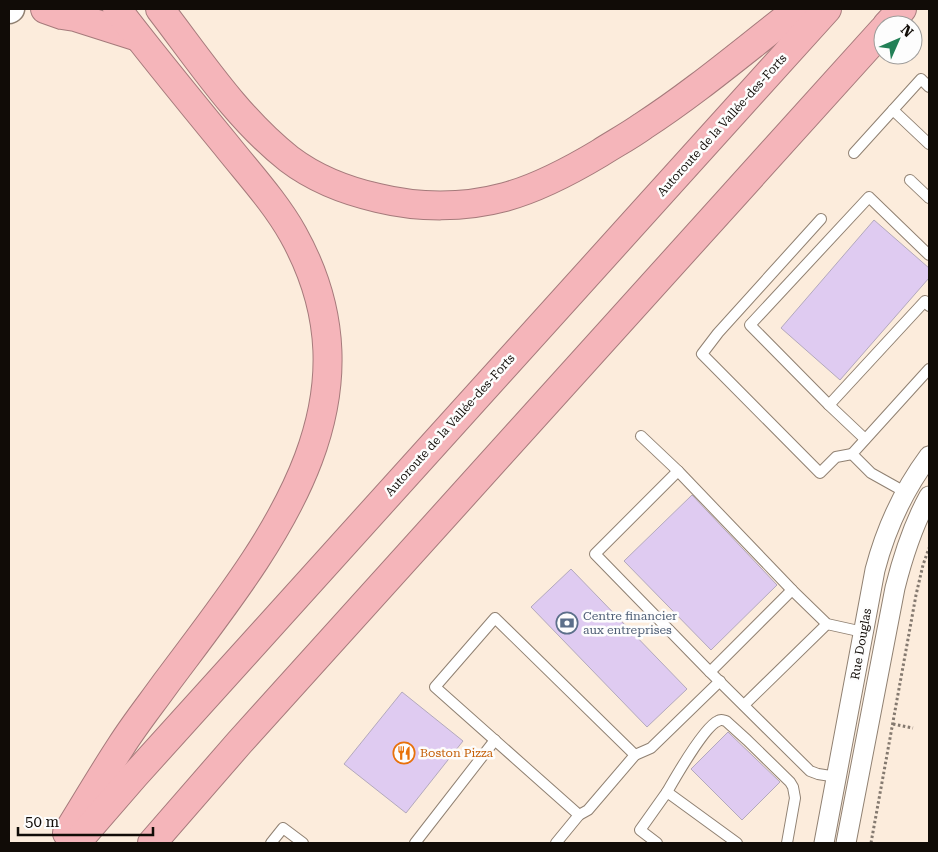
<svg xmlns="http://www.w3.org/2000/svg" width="938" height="852" font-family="'Roboto Serif',serif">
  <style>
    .building { fill: #dfcbf1; stroke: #b3a9bc }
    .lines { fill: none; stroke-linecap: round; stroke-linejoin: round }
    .service-casing { stroke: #908172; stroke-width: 12 }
    .minor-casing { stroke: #908172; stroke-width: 21 }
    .secondary-casing { stroke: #908172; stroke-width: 29 }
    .motorway-casing { stroke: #a57a7b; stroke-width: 30 }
    .path { stroke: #84796f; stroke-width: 3; stroke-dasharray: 2.5 2.5; stroke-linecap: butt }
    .service { stroke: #fff; stroke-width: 10 }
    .minor { stroke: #fff; stroke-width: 19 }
    .secondary { stroke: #fff; stroke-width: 26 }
    .motorway { stroke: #f5b5ba; stroke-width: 28 }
    .labels { text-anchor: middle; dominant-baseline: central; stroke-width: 5; stroke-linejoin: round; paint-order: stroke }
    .street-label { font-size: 12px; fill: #110c07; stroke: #fdfdfd }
    .service-label { font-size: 12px; fill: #4e5e75; stroke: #fdfdfd; text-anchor: start }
    .food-label { font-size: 12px; fill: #c56008; stroke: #fdfdfd; text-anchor: start }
  </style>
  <rect width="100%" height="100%" fill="#fcecdc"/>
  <g class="building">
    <path d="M874,220L929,268V278L840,380L781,328Z"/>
    <path d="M692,495L777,585L711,650L624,561Z"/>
    <path d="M571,569L687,689L647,727L531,607Z"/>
    <path d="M402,692L463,741L406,813L344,764Z"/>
    <path d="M728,732L780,782L742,820L691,769Z"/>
  </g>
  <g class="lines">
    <g class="service-casing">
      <g id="service">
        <path d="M893,110L929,144"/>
        <path d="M854,153L921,79L929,87"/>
        <path d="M910,180L929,198"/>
        <path d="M821,219L718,333L702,354L820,473L836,457L852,454"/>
        <path d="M829,405L750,325L869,197L929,255"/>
        <path d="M641,436L678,471"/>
        <path d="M865,439L829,405L925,301L929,306"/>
        <path d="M905,492L871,473L852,454L929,369"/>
        <path d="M710,672L595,554L678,471L792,590"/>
        <path d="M744,705L827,624"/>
        <path d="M837,777L818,774L810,771L710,672L792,590L827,624L863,632"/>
        <path d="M667,792C675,778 705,726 718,721C721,719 722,720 726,721L747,740L790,782L793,787L795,798L787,843"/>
        <path d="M579,815L435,687L495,618L635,755"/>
        <path d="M271,843L283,828L303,843"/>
        <path d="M415,843L495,740"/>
        <path d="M556,843L579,815L588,810L635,755L651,748L720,681"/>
        <path d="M657,843L640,830L667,792L737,843"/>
      </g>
    </g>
    <g class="minor-casing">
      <g id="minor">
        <path d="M824,843L875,570C886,528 903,491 929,456"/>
        <path d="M846,843L895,588C903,556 913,525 929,496"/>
      </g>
    </g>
    <g class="secondary-casing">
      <path id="secondary" d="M9,10L11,9"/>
    </g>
    <g class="motorway-casing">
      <g id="motorway">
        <path d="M45,9L62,15L75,17L138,37"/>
        <path d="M160,9C200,61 237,118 289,159C314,178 347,191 378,198C419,208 464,208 505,197C538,188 570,171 600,153C614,144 629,136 643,126C697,91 747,48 798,9"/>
        <path d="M887,25L902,9"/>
        <path d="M67,833C85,804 102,775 121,746C135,724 151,704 166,683C265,550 389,406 293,234C275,202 249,174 226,145C189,100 152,55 117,9"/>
        <path d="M76,843L135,775L827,9"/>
        <path d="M152,843L239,743L883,30"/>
      </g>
    </g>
    <g class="path">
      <path d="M893,724L913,728"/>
      <path d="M871,843L916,595L923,565L929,548"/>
    </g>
    <use href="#service" class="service"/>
    <use href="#minor" class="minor"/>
    <use href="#secondary" class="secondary"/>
    <use href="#motorway" class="motorway"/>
  </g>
  <defs>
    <g id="bank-ring" transform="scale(1.125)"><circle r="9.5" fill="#fdfdfd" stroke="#5c6f8a" stroke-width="1.5"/><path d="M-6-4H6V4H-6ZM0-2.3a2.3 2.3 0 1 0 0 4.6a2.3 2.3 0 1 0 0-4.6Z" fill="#5c6f8a"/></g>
    <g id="restaurant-ring" transform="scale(1.125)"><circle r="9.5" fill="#fdfdfd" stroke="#e8710a" stroke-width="1.5"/><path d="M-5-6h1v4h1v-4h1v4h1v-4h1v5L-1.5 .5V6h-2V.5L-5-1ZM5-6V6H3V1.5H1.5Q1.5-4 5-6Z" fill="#e8710a"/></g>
  </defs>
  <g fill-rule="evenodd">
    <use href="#bank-ring" x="567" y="623"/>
    <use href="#restaurant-ring" x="404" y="753"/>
  </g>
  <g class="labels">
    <g class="street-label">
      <text transform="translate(722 125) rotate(-48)">Autoroute de la Vallée-des-Forts</text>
      <text transform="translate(450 425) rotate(-48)">Autoroute de la Vallée-des-Forts</text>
      <text transform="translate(861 644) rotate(-80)">Rue Douglas</text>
    </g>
    <g class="service-label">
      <text x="583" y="616">Centre financier<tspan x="583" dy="14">aux entreprises</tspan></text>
    </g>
    <g class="food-label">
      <text x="420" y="753">Boston Pizza</text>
    </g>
  </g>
  <rect width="938" height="852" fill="none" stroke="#110c07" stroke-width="20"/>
  <g transform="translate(898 40) rotate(45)"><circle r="24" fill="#fdfdfd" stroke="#9f9d9b"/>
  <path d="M0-4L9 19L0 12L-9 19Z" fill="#238057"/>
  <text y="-8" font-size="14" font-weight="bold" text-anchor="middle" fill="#110c07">N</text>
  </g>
  <path d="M18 827v8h135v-8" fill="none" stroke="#110c07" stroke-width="2.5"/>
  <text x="25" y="827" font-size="15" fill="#110c07" stroke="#fdfdfd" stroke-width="4" paint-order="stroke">50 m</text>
</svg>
